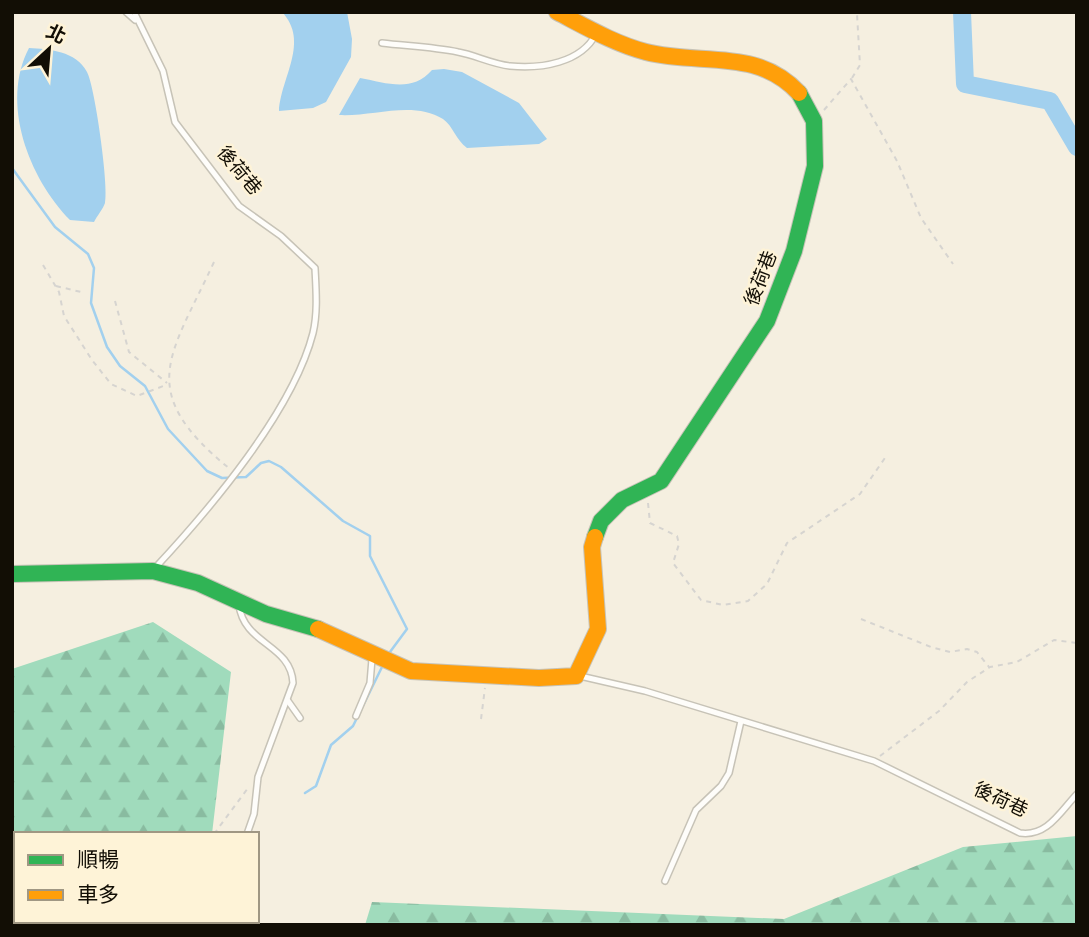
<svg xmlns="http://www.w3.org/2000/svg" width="1089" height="937" font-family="'DejaVu Sans','Noto Sans TC',sans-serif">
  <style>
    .forest { fill: url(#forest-firs) }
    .water { fill: #a2d0ee }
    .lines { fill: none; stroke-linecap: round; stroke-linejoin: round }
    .stream { stroke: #a2d0ee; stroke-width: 2.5 }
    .river { stroke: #a2d0ee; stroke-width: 18 }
    .lane-casing { stroke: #c7c3b7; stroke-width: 8 }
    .fast-casing { stroke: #c7c3b7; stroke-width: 18 }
    .slow-casing { stroke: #c7c3b7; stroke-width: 18 }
    .path { stroke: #d6d4d0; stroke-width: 2; stroke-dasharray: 5 5; stroke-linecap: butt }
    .lane { stroke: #fefdfa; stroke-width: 5 }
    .fast { stroke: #30b455; stroke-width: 16 }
    .slow { stroke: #ff9f0a; stroke-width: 16 }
    .labels { text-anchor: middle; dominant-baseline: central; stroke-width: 5; stroke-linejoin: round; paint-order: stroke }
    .street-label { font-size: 19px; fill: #120e05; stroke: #fef3d7 }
  </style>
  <defs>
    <pattern id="forest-firs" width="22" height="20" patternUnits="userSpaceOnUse" patternTransform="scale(1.75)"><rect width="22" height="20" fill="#a0dbbc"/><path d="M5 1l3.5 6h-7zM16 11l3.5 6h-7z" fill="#89bba0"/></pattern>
  </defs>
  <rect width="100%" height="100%" fill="#f5efe0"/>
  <g class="forest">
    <path d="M153,622L231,672L212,834H16V921H202L201,925H12V669Z"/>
    <path d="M1077,836V925H365L372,902L784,919L963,847Z"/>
  </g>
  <g class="water">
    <path d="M282,12H347L352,39L351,57L326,102L313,108L279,111C281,77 310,42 282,12Z"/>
    <path d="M29,48C49,49 76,51 87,72C95,87 109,187 105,203C103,209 97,216 94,222L70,220C29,178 0,103 29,48Z"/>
    <path d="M444,69L462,72L519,103L547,139L539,144L467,148C456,140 453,126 443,119C413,100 372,117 339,115L360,78C387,83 412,93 432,70Z"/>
  </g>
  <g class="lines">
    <g class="stream">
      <path d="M12,168L55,227L88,254L94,268L91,303L107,347L120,366L145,386L168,429L207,471L222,478L246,477L261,463L269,461L281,467L343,521L370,536V556L407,629L387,656"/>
      <path d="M305,793L316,786L331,745L353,726L383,665"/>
    </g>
    <path class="river" d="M962,12L965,84L1050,101L1077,147"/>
    <g class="lane-casing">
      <g id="lane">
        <path d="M126,12L135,20"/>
        <path d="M134,12L163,71L175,122L239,206L281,236L315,268C316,289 318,312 313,333C293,411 210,509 155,568"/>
        <path d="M382,43C407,46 433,47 458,52C475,55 492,64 510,66C541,69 581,63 596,34"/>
        <path d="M239,605C244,645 291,644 293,683L258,777L254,814L247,834"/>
        <path d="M580,676L645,691L874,761L1020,833C1047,837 1060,812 1077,794"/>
        <path d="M288,701L300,718"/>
        <path d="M356,716L370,683L372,659"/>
        <path d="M665,881L696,810L721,786L729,773L741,721"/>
      </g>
    </g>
    <g class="fast-casing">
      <g id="fast">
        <path d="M595,537L601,521L622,500L661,481L767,321L794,251L815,166L814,121L799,93"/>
        <path d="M12,574L153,571L198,583L266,614L318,629"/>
      </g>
    </g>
    <g class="slow-casing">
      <g id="slow">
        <path d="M557,12C586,27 615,44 646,52C701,66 756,47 799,93"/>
        <path d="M318,629L411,671L539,678L576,676L598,629L592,547L595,537"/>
      </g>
    </g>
    <g class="path">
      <path d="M852,78L860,65L857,14"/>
      <path d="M824,110L851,79L897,161L921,218L953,264"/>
      <path d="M214,262C170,357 134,391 230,469"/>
      <path d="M43,265L59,292L64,316L92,360L111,384L137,396L166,385"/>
      <path d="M56,286L81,292"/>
      <path d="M115,301L129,352L167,383"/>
      <path d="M648,503L650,523L677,536L679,544L673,563L701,600L723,605L748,601L767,584L787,543L860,494L887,455"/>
      <path d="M861,619L931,647L950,652L967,649L977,652L989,667"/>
      <path d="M481,719L485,688"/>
      <path d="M880,756L939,711L967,682L990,667L1017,662L1054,640L1077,643"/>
      <path d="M214,834L248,788"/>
      <path d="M94,925L95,921"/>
    </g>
    <use href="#lane" class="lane"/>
    <use href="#fast" class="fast"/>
    <use href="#slow" class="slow"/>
  </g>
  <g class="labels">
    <g class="street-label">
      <text transform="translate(240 170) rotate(50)">後荷巷</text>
      <text transform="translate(760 278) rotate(-69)">後荷巷</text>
      <text transform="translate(1001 799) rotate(25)">後荷巷</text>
    </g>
  </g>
  <rect width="1089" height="937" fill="none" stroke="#120e05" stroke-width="28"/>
  <rect x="14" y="832" width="245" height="91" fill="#fef3d7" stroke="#a09783" stroke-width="2"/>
  <rect x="28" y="855" width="35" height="10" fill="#30b455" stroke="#a09783" stroke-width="2"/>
  <text x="77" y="867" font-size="21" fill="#120e05">順暢</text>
  <rect x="28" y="890" width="35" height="10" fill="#ff9f0a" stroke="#a09783" stroke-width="2"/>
  <text x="77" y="902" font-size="21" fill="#120e05">車多</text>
  <g transform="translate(49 49) rotate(26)" stroke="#fef3d7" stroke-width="5" paint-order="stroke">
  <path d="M0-5L12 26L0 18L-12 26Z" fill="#120e05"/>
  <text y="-10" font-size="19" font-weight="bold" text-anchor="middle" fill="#120e05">北</text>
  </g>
</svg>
